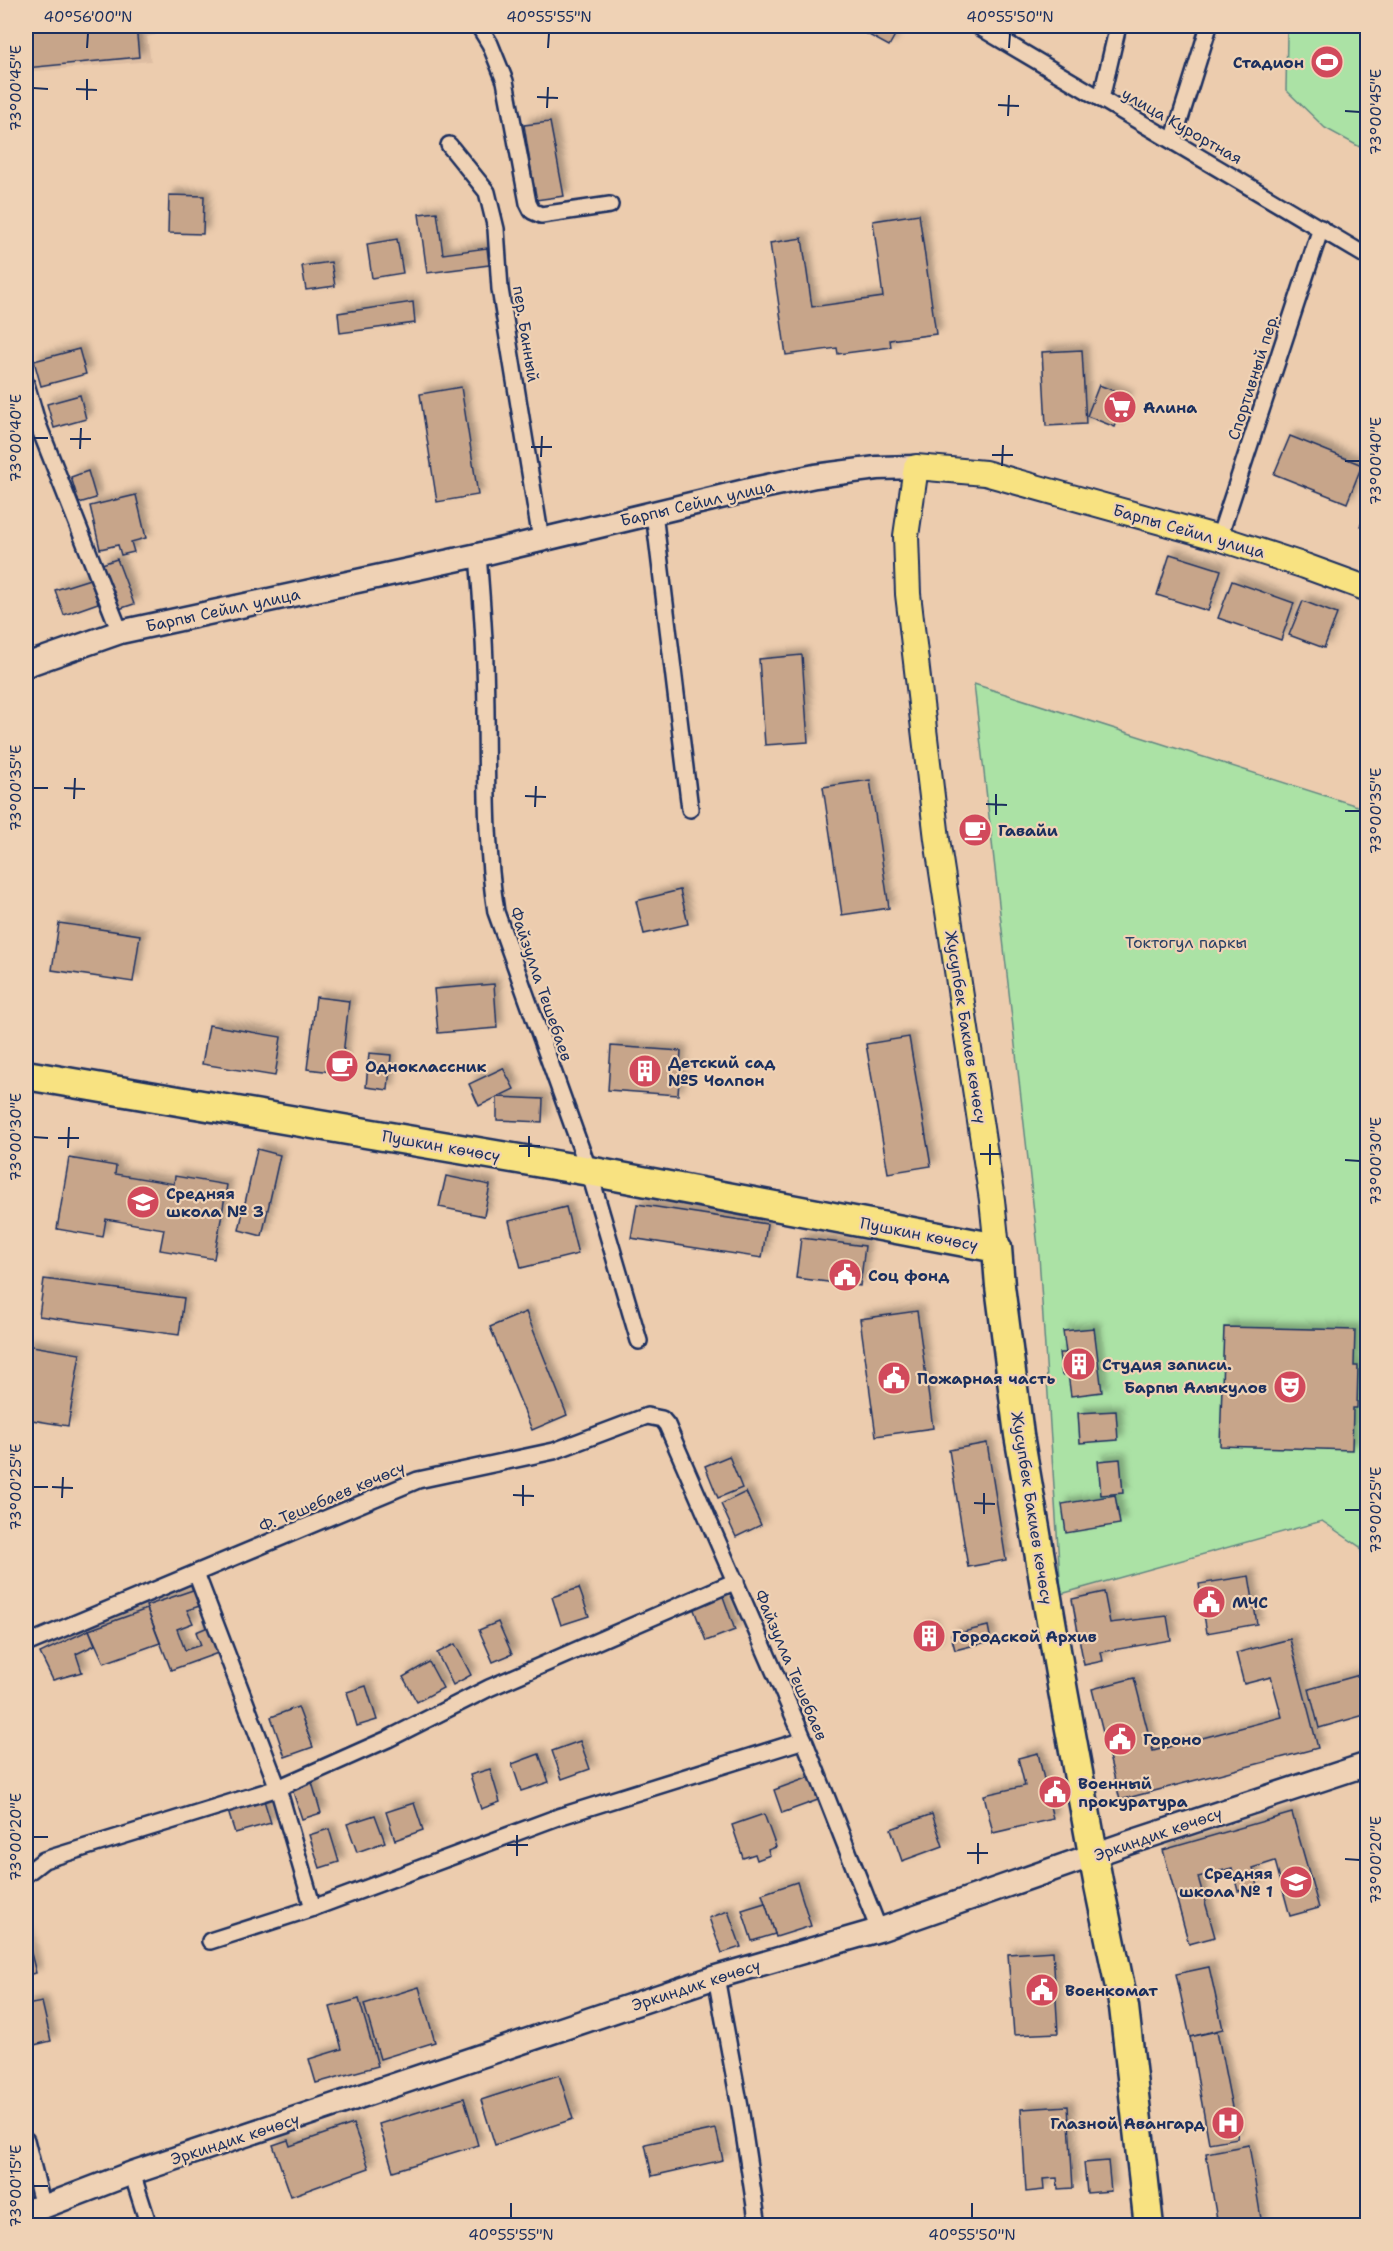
<svg xmlns="http://www.w3.org/2000/svg" width="1393" height="2251" font-family="'Shantell Sans',sans-serif">
  <style>
    .built { fill: #ddbda2 }
    .green { fill: #abe2a5; stroke: #638882; stroke-width: 1.5 }
    .building { fill: #c7a58a; stroke: #1b2f5e; stroke-width: 1.5; filter: url(#shadow) }
    .lines { fill: none; stroke-linecap: round; stroke-linejoin: round }
    .street-casing { stroke: #1b2f5e; stroke-width: 20 }
    .secondary-casing { stroke: #1b2f5e; stroke-width: 27 }
    .primary-casing { stroke: #1b2f5e; stroke-width: 28 }
    .highway-casing { stroke: #1b2f5e; stroke-width: 33 }
    .street { stroke: #efd2b5; stroke-width: 15 }
    .secondary { stroke: #efd2b5; stroke-width: 22 }
    .primary { stroke: #f8e281; stroke-width: 24 }
    .highway { stroke: #f8e281; stroke-width: 28 }
    .ticks { fill: none; stroke: #1b2f5e; stroke-width: 2 }
    .labels { text-anchor: middle; dominant-baseline: central; stroke-width: 4.5; stroke-linejoin: round; paint-order: stroke }
    .poi-label { font-size: 16px; font-weight: bold; fill: #1b2f5e; stroke: #efd2b5; text-anchor: start }
    .street-label { font-size: 16px; fill: #1b2f5e; stroke: #efd2b5 }
    .park-label { font-size: 16px; fill: #294165; stroke: #efd2b5 }
    .neatline { fill: none; stroke: #1b2f5e; stroke-width: 2 }
    .ticks-label { font-size: 15px; text-anchor: middle; fill: #1b2f5e }
  </style>
  <defs>
    <filter id="shadow"><feDropShadow dx="5.5" dy="-5.5" stdDeviation="3" flood-color="#0004"/></filter>
  </defs>
  <rect width="100%" height="100%" fill="#ecccae"/>
  <filter id="ink" filterUnits="userSpaceOnUse"><feTurbulence type="fractalNoise" baseFrequency=".0167" numOctaves="2"/><feDisplacementMap in="SourceGraphic" scale="12" xChannelSelector="R" yChannelSelector="G"/><feConvolveMatrix kernelMatrix="1 2 1 2 8 2 1 2 1" color-interpolation-filters="sRGB"/></filter>
  <g filter="url(#ink)">
    <path class="built" d="M26,26H154L156,35L147,37L151,61L26,72Z"/>
    <g class="green">
      <path d="M1291,26H1367V151L1325,128L1286,90L1287,34Z"/>
      <path d="M974,684L1367,809V1575L1360,1547L1322,1521L1061,1594L1039,1256Z"/>
    </g>
    <g class="building">
      <path d="M26,26H136L139,57L26,68Z"/>
      <path d="M868,26H900L889,46L865,33Z"/>
      <path d="M550,122L564,196L536,200L524,125Z"/>
      <path d="M169,195L204,196L203,234L168,233Z"/>
      <path d="M437,212L443,254L487,248L489,265L427,273L419,214Z"/>
      <path d="M919,214L936,334L890,340L891,347L838,354L837,348L786,355L770,243L802,238L812,307L883,297L873,221Z"/>
      <path d="M397,239L403,273L372,278L367,244Z"/>
      <path d="M331,262L335,286L306,290L302,266Z"/>
      <path d="M413,302L415,323L340,333L338,313Z"/>
      <path d="M79,349L86,374L41,386L34,361Z"/>
      <path d="M1082,350L1086,424L1046,426L1042,352Z"/>
      <path d="M1099,385L1127,396L1115,427L1087,416Z"/>
      <path d="M461,387L478,495L437,502L420,394Z"/>
      <path d="M80,395L86,419L54,428L47,404Z"/>
      <path d="M1290,436L1362,465L1347,503L1274,474Z"/>
      <path d="M88,471L96,498L79,503L71,477Z"/>
      <path d="M136,495L146,538L131,542L134,552L121,555L118,545L100,549L90,506Z"/>
      <path d="M1368,513V531L1360,526Z"/>
      <path d="M1170,554L1221,570L1208,611L1157,595Z"/>
      <path d="M117,559L134,604L119,609L102,564Z"/>
      <path d="M90,579L98,603L64,615L55,590Z"/>
      <path d="M1232,581L1294,603L1281,640L1218,618Z"/>
      <path d="M1303,601L1337,614L1324,648L1289,635Z"/>
      <path d="M802,655L808,742L765,745L759,659Z"/>
      <path d="M870,780L889,908L842,915L823,787Z"/>
      <path d="M680,890L688,924L644,934L636,901Z"/>
      <path d="M59,923L140,935L133,982L52,970Z"/>
      <path d="M494,984L497,1028L438,1033L434,989Z"/>
      <path d="M316,997L349,1001L341,1073L307,1069Z"/>
      <path d="M209,1025L281,1037L275,1076L202,1064Z"/>
      <path d="M909,1037L931,1166L888,1173L866,1044Z"/>
      <path d="M611,1046L681,1051L678,1095L608,1090Z"/>
      <path d="M369,1053L391,1055L388,1090L366,1087Z"/>
      <path d="M503,1068L514,1089L479,1106L469,1084Z"/>
      <path d="M497,1097L543,1099L542,1122L497,1120Z"/>
      <path d="M257,1149L280,1155L262,1236L239,1230Z"/>
      <path d="M69,1158L116,1166L115,1174L174,1184L175,1176L227,1185L214,1259L160,1250L164,1229L106,1219L103,1237L57,1229Z"/>
      <path d="M446,1176L490,1185L484,1216L439,1207Z"/>
      <path d="M637,1204L767,1224L762,1258L631,1238Z"/>
      <path d="M566,1207L578,1254L521,1268L509,1221Z"/>
      <path d="M801,1238L865,1246L860,1286L796,1278Z"/>
      <path d="M44,1279L184,1298L179,1335L39,1316Z"/>
      <path d="M917,1311L933,1428L876,1436L860,1319Z"/>
      <path d="M526,1312L567,1415L532,1430L490,1327Z"/>
      <path d="M1224,1327L1355,1330L1354,1366H1358L1357,1408H1353L1352,1450L1220,1446Z"/>
      <path d="M1094,1328L1102,1392L1071,1396L1068,1374L1062,1375L1059,1353H1066L1063,1331Z"/>
      <path d="M26,1345L80,1354L68,1426L26,1419Z"/>
      <path d="M1116,1411L1118,1440L1080,1443L1078,1413Z"/>
      <path d="M987,1443L1006,1560L968,1567L949,1450Z"/>
      <path d="M729,1456L742,1488L718,1498L705,1466Z"/>
      <path d="M1120,1459L1123,1493L1101,1495L1098,1461Z"/>
      <path d="M746,1492L761,1525L736,1537L721,1504Z"/>
      <path d="M1115,1495L1120,1524L1066,1533L1062,1504Z"/>
      <path d="M1249,1576L1257,1624L1207,1633L1199,1584Z"/>
      <path d="M579,1588L589,1616L561,1625L552,1597Z"/>
      <path d="M196,1589L203,1605L187,1610L193,1623L177,1629L185,1650L201,1645L196,1632L208,1627L218,1653L171,1670L146,1606Z"/>
      <path d="M721,1591L735,1630L706,1641L691,1602Z"/>
      <path d="M1104,1592L1110,1623L1167,1616L1171,1640L1101,1652L1103,1661L1084,1665L1072,1599Z"/>
      <path d="M147,1609L160,1643L104,1663L89,1630Z"/>
      <path d="M498,1622L512,1654L493,1662L479,1630Z"/>
      <path d="M932,1625L937,1645L927,1648L922,1627Z"/>
      <path d="M988,1626L991,1641L955,1650L951,1635Z"/>
      <path d="M89,1630L95,1645L76,1654L82,1672L53,1680L40,1653Z"/>
      <path d="M1290,1639L1318,1748L1120,1800L1092,1689L1134,1678L1153,1751L1282,1717L1271,1677L1244,1684L1236,1653Z"/>
      <path d="M455,1644L471,1675L453,1685L437,1653Z"/>
      <path d="M429,1662L443,1688L417,1702L403,1677Z"/>
      <path d="M1363,1674L1368,1693V1714L1319,1728L1309,1689Z"/>
      <path d="M366,1686L377,1720L357,1726L347,1692Z"/>
      <path d="M298,1707L313,1747L285,1757L271,1717Z"/>
      <path d="M580,1741L590,1769L562,1779L552,1751Z"/>
      <path d="M1038,1753L1053,1819L993,1833L984,1795L1025,1786L1018,1758Z"/>
      <path d="M539,1754L549,1782L521,1791L512,1764Z"/>
      <path d="M490,1769L500,1802L481,1809L470,1775Z"/>
      <path d="M810,1777L818,1800L782,1813L774,1790Z"/>
      <path d="M311,1779L321,1813L302,1819L291,1786Z"/>
      <path d="M263,1797L271,1823L235,1833L227,1808Z"/>
      <path d="M414,1803L423,1830L395,1840L386,1812Z"/>
      <path d="M1292,1813L1319,1908L1290,1916L1275,1861L1253,1868L1258,1886L1238,1891L1232,1868L1198,1877L1215,1937L1189,1944L1163,1850Z"/>
      <path d="M764,1814L776,1847L768,1850L770,1855L757,1860L755,1854L743,1858L732,1825Z"/>
      <path d="M932,1814L943,1846L902,1861L891,1829Z"/>
      <path d="M375,1815L385,1842L357,1852L347,1824Z"/>
      <path d="M329,1829L339,1862L320,1868L309,1835Z"/>
      <path d="M797,1882L811,1926L776,1937L762,1894Z"/>
      <path d="M765,1903L775,1934L752,1941L742,1910Z"/>
      <path d="M728,1911L741,1947L722,1953L709,1918Z"/>
      <path d="M26,1933L36,1973L26,1975Z"/>
      <path d="M1053,1951L1058,2033L1014,2035L1008,1954Z"/>
      <path d="M1209,1967L1223,2029L1190,2037L1176,1974Z"/>
      <path d="M419,1987L435,2042L380,2059L364,2004Z"/>
      <path d="M359,1999L378,2066L316,2083L309,2059L342,2049L330,2007Z"/>
      <path d="M42,2002L51,2041L26,2047V2005Z"/>
      <path d="M1368,2011V2052L1360,2012Z"/>
      <path d="M1217,2031L1238,2138L1209,2143L1190,2037Z"/>
      <path d="M559,2075L573,2119L495,2145L481,2100Z"/>
      <path d="M464,2098L478,2145L393,2171L379,2124Z"/>
      <path d="M1068,2106L1073,2188L1058,2189L1057,2178L1043,2179L1044,2190L1026,2192L1021,2109Z"/>
      <path d="M353,2124L369,2168L291,2196L273,2145L288,2140L290,2146Z"/>
      <path d="M716,2129L723,2160L652,2176L645,2144Z"/>
      <path d="M1249,2145L1262,2225L1218,2226L1206,2153Z"/>
      <path d="M1108,2161L1111,2191L1087,2193L1084,2163Z"/>
    </g>
    <g class="lines">
      <g class="street-casing">
        <g id="street">
          <path d="M479,26L490,44L505,81L528,203L532,211L541,215L610,205"/>
          <path d="M978,26L1368,257"/>
          <path d="M1101,99L1118,26"/>
          <path d="M1173,141L1209,26"/>
          <path d="M449,145L487,192L496,229L500,289L541,540"/>
          <path d="M26,384L37,422L120,632"/>
          <path d="M654,513L690,809"/>
          <path d="M1219,538L1321,228"/>
          <path d="M478,555C481,592 484,628 485,665C488,748 483,830 496,912L589,1171L639,1341"/>
          <path d="M196,1573L278,1788L313,1908"/>
          <path d="M26,1644L418,1480L554,1451L647,1416L662,1419L667,1425L804,1740L879,1930"/>
          <path d="M26,1874L44,1860L278,1788L388,1739L489,1688L736,1581"/>
          <path d="M210,1941L313,1908L558,1817L804,1740"/>
          <path d="M716,1977L740,2107L758,2226"/>
          <path d="M26,2140L43,2207"/>
          <path d="M132,2173L149,2226"/>
        </g>
      </g>
      <g class="secondary-casing">
        <g id="secondary">
          <path d="M26,665L120,632L478,555L758,488L815,476L877,468L916,467"/>
          <path d="M26,2210L43,2207L132,2173L716,1977L879,1930L1128,1843L1368,1764"/>
        </g>
      </g>
      <g class="primary-casing">
        <path id="primary" d="M997,1248L992,1200L937,839L908,594L906,536L916,467L985,473L1219,538L1305,566L1368,589"/>
      </g>
      <g class="highway-casing">
        <path id="highway" d="M26,1075L589,1171L997,1248L1000,1286L1019,1435L1063,1691L1098,1881L1124,2007L1149,2226"/>
      </g>
      <use href="#street" class="street"/>
      <use href="#secondary" class="secondary"/>
      <use href="#primary" class="primary"/>
      <use href="#highway" class="highway"/>
    </g>
  </g>
  <path class="ticks" d="M87,48L88,33M548,48L549,33M1009,48L1010,33M33,88L48,89M76,89L97,90M537,97L558,98M87,100V79M998,105L1019,106M547,108L548,87M1345,111L1360,112M1008,116L1009,95M33,438H48M70,439H91M531,447H552M80,449L81,428M992,455H1013M541,457L542,436M1345,461H1360M1002,466L1003,445M33,788H48M64,788L85,789M525,796L546,797M74,799L75,778M986,804L1007,805M535,807L536,786M1345,811H1360M996,815V794M33,1137L48,1138M58,1138H79M519,1146H540M68,1148L69,1127M980,1154H1001M529,1157V1136M1345,1160L1360,1161M990,1165V1144M33,1487H48M52,1487L73,1488M513,1495L534,1496M62,1498L63,1477M974,1503L995,1504M523,1506V1485M1345,1510H1360M984,1514V1493M33,1837H48M507,1845H528M967,1853H988M517,1856V1835M1345,1859L1360,1860M978,1864V1843M33,2186H48M511,2218V2203M972,2218V2203"/>
  <defs>
    <g id="stadium-disc" transform="scale(1.725)"><circle r="9.5" fill="#d1495b" stroke="#efd2b5"/><path d="M0-5a6.5 5 0 1 0 0 10a6.5 5 0 1 0 0-10ZM-3.5-1.8h7v3.6h-7Z" fill="#fff"/></g>
    <g id="supermarket-disc" transform="scale(1.725)"><circle r="9.5" fill="#d1495b" stroke="#efd2b5"/><path d="M-6-5.5h2.5l.6 2H6L4.5 2H-2.5L-4.4-4H-6ZM-1.5 3.2a1.3 1.3 0 1 0 .1 0ZM3 3.2a1.3 1.3 0 1 0 .1 0Z" fill="#fff"/></g>
    <g id="cafe-disc" transform="scale(1.725)"><circle r="9.5" fill="#d1495b" stroke="#efd2b5"/><path d="M-5.5-4.5H6V0H3Q3 3.5 0 3.5H-2.5Q-5.5 3.5-5.5 0ZM3-3.2v2h1.7v-2ZM-6 4.5H4V6H-6Z" fill="#fff"/></g>
    <g id="building-disc" transform="scale(1.725)"><circle r="9.5" fill="#d1495b" stroke="#efd2b5"/><path d="M-4-6H4V6H1V3H-1V6H-4ZM-2.5-4.3h1.7v1.8h-1.7ZM.8-4.3h1.7v1.8H.8ZM-2.5-1h1.7V.8h-1.7ZM.8-1h1.7V.8H.8Z" fill="#fff"/></g>
    <g id="school-disc" transform="scale(1.725)"><circle r="9.5" fill="#d1495b" stroke="#efd2b5"/><path d="M0-5L7-2L0 1L-7-2ZM-4 1L0 2.5L4 1V4Q0 6-4 4Z" fill="#fff"/></g>
    <g id="civic-disc" transform="scale(1.725)"><circle r="9.5" fill="#d1495b" stroke="#efd2b5"/><path d="M-.6-6.5H3V-4.5H.6V-3L4-1V1h2V6H-6V1h2V-1L-.6-3ZM-1.2 2.5V6h2.4V2.5Z" fill="#fff"/></g>
    <g id="theatre-disc" transform="scale(1.725)"><circle r="9.5" fill="#d1495b" stroke="#efd2b5"/><path d="M-5-5.5Q0-4 5-5.5V0Q5 5 0 6Q-5 5-5 0ZM-3.3-2.5H-1v1.5H-3.3ZM1-2.5H3.3v1.5H1ZM-2.8 1Q0 5.5 2.8 1Z" fill="#fff"/></g>
    <g id="hospital-disc" transform="scale(1.725)"><circle r="9.5" fill="#d1495b" stroke="#efd2b5"/><path d="M-5-5h3v3.5h4V-5h3V5h-3V1.5h-4V5h-3Z" fill="#fff"/></g>
  </defs>
  <g fill-rule="evenodd">
    <use href="#stadium-disc" x="1327" y="62"/>
    <use href="#supermarket-disc" x="1120" y="407"/>
    <use href="#cafe-disc" x="975" y="830"/>
    <use href="#cafe-disc" x="342" y="1066"/>
    <use href="#building-disc" x="645" y="1071"/>
    <use href="#school-disc" x="143" y="1202"/>
    <use href="#civic-disc" x="845" y="1275"/>
    <use href="#building-disc" x="1079" y="1364"/>
    <use href="#civic-disc" x="894" y="1378"/>
    <use href="#theatre-disc" x="1290" y="1387"/>
    <use href="#civic-disc" x="1209" y="1602"/>
    <use href="#building-disc" x="929" y="1636"/>
    <use href="#civic-disc" x="1120" y="1739"/>
    <use href="#civic-disc" x="1055" y="1792"/>
    <use href="#school-disc" x="1296" y="1882"/>
    <use href="#civic-disc" x="1042" y="1990"/>
    <use href="#hospital-disc" x="1228" y="2123"/>
  </g>
  <g class="labels">
    <g class="poi-label">
      <text x="1304" y="62" text-anchor="end">Стадион</text>
      <text x="1143" y="407">Алина</text>
      <text x="998" y="830">Гавайи</text>
      <text x="668" y="1062">Детский сад<tspan x="668" dy="18">№5 Чолпон</tspan></text>
      <text x="365" y="1066">Одноклассник</text>
      <text x="166" y="1193">Средняя<tspan x="166" dy="18">школа № 3</tspan></text>
      <text x="868" y="1275">Соц фонд</text>
      <text x="1102" y="1364">Студия записи.</text>
      <text x="917" y="1378">Пожарная часть</text>
      <text x="1267" y="1387" text-anchor="end">Барпы Алыкулов</text>
      <text x="1232" y="1602">МЧС</text>
      <text x="952" y="1636">Городской Архив</text>
      <text x="1143" y="1739">Гороно</text>
      <text x="1078" y="1783">Военный<tspan x="1078" dy="18">прокуратура</tspan></text>
      <text x="1273" y="1873" text-anchor="end">Средняя<tspan x="1273" dy="18">школа № 1</tspan></text>
      <text x="1065" y="1990">Военкомат</text>
      <text x="1205" y="2123" text-anchor="end">Глазной Авангард</text>
    </g>
    <g class="street-label">
      <text transform="translate(1182 126) rotate(30)">улица Курортная</text>
      <text transform="translate(526 334) rotate(81)">пер. Банный</text>
      <text transform="translate(1253 377) rotate(-72)">Спортивный пер.</text>
      <text transform="translate(697 503) rotate(-13)">Барпы Сейил улица</text>
      <text transform="translate(1189 531) rotate(16)">Барпы Сейил улица</text>
      <text transform="translate(223 610) rotate(-12)">Барпы Сейил улица</text>
      <text transform="translate(541 984) rotate(71)">Файзулла Тешебаев</text>
      <text transform="translate(966 1027) rotate(81)">Жусупбек Бакиев көчөсү</text>
      <text transform="translate(441 1146) rotate(10)">Пушкин көчөсү</text>
      <text transform="translate(919 1234) rotate(11)">Пушкин көчөсү</text>
      <text transform="translate(332 1497) rotate(-23)">Ф. Тешебаев көчөсү</text>
      <text transform="translate(1032 1508) rotate(81)">Жусупбек Бакиев көчөсү</text>
      <text transform="translate(791 1665) rotate(67)">Файзулла Тешебаев</text>
      <text transform="translate(1158 1834) rotate(-19)">Эркиндик көчөсү</text>
      <text transform="translate(696 1985) rotate(-18)">Эркиндик көчөсү</text>
      <text transform="translate(235 2139) rotate(-18)">Эркиндик көчөсү</text>
    </g>
    <g class="park-label">
      <text x="1186" y="942">Токтогул паркы</text>
    </g>
  </g>
  <rect width="1393" height="2251" fill="none" stroke="#efd2b5" stroke-width="66"/>
  <rect x="33" y="33" width="1327" height="2185" class="neatline"/>
  <g class="ticks-label">
    <text x="88" y="22">40°56'00"N</text>
    <text x="549" y="22">40°55'55"N</text>
    <text x="1010" y="22">40°55'50"N</text>
    <text transform="translate(16 88) rotate(-90)" y="5">73°00'45"E</text>
    <text transform="translate(1376 112) rotate(-90)" y="5">73°00'45"E</text>
    <text transform="translate(16 438) rotate(-90)" y="5">73°00'40"E</text>
    <text transform="translate(1376 461) rotate(-90)" y="5">73°00'40"E</text>
    <text transform="translate(16 788) rotate(-90)" y="5">73°00'35"E</text>
    <text transform="translate(1376 811) rotate(-90)" y="5">73°00'35"E</text>
    <text transform="translate(16 1137) rotate(-90)" y="5">73°00'30"E</text>
    <text transform="translate(1376 1161) rotate(-90)" y="5">73°00'30"E</text>
    <text transform="translate(16 1487) rotate(-90)" y="5">73°00'25"E</text>
    <text transform="translate(1376 1510) rotate(-90)" y="5">73°00'25"E</text>
    <text transform="translate(16 1837) rotate(-90)" y="5">73°00'20"E</text>
    <text transform="translate(1376 1860) rotate(-90)" y="5">73°00'20"E</text>
    <text transform="translate(16 2186) rotate(-90)" y="5">73°00'15"E</text>
    <text x="511" y="2240">40°55'55"N</text>
    <text x="972" y="2240">40°55'50"N</text>
  </g>
</svg>
